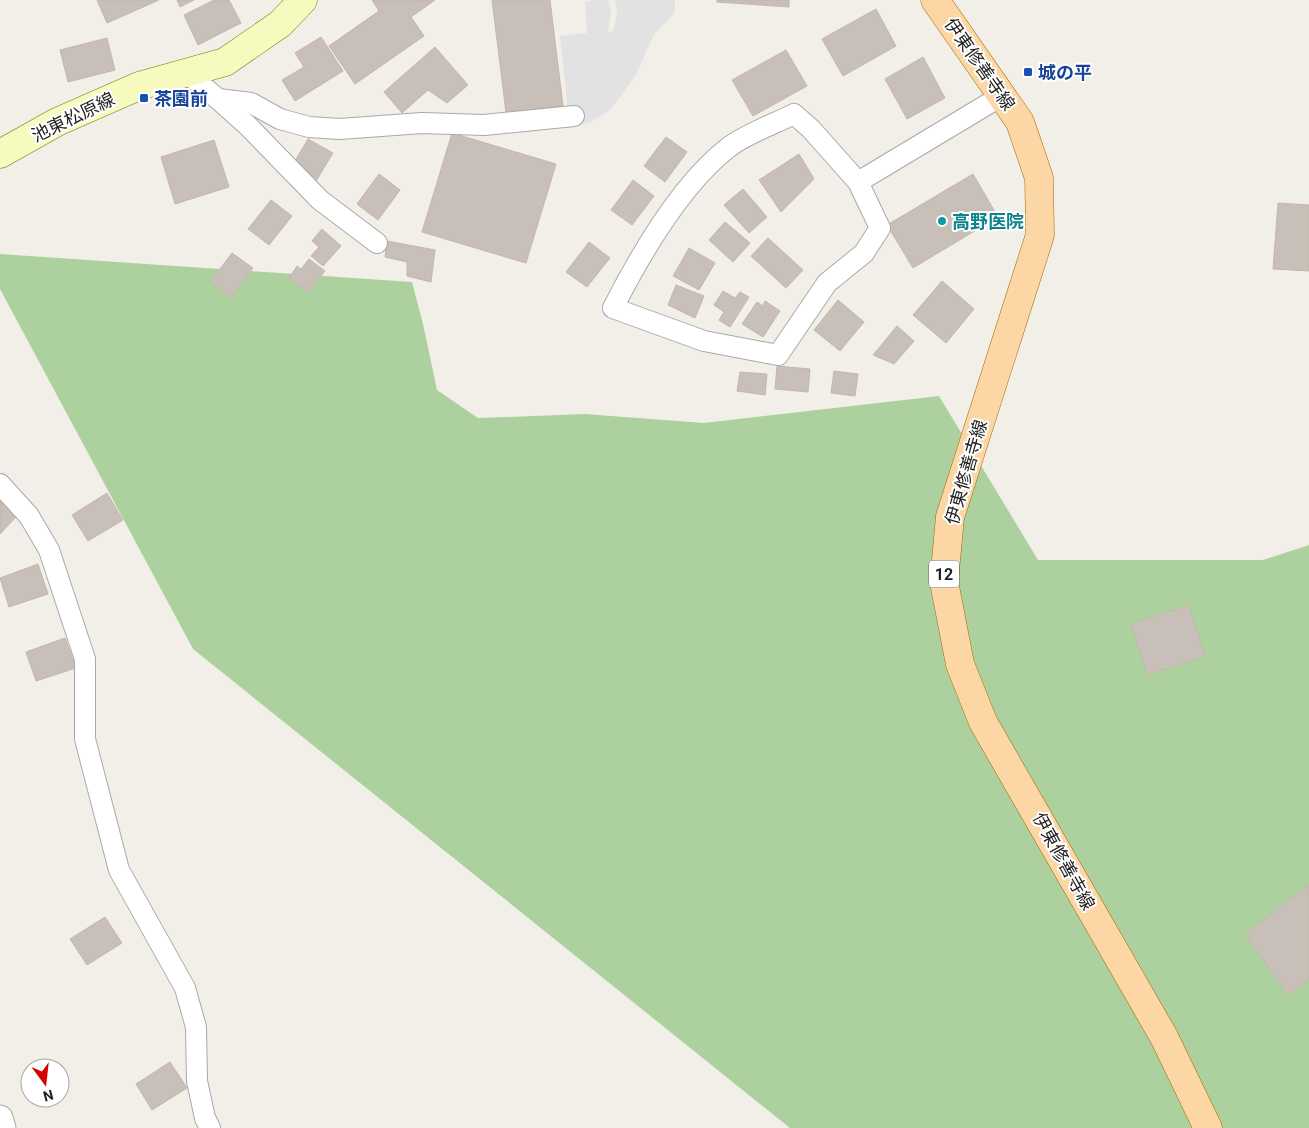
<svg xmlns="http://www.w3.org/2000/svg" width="1309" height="1128" font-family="Roboto,'Noto Sans JP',sans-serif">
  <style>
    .forest { fill: #add19e }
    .parking { fill: #e2e2e2 }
    .building { fill: #c7bfb8; stroke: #c4b6ab }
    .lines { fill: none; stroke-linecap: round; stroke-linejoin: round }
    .minor-casing { stroke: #a9a9a9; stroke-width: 22 }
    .tertiary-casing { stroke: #a9a9a9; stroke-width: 27 }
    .secondary-casing { stroke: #707d05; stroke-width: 29 }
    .primary-casing { stroke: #a06b00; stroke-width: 29 }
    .minor { stroke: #fff; stroke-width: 20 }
    .tertiary { stroke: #fff; stroke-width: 25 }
    .secondary { stroke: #f7fabf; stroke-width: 28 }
    .primary { stroke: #fcd6a4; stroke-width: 28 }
    .transit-dot { fill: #1a4fb4; stroke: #fff; stroke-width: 2 }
    .culture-dot { fill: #0f9aa8; stroke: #fff; stroke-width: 2 }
    .labels { text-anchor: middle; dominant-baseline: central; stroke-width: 4; stroke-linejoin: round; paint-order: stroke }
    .shield { fill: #fff; stroke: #646464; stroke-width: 1 }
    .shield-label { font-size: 16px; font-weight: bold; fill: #222 }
    .street-label { font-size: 18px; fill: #222; stroke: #fff }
    .transit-label { font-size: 18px; font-weight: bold; fill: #164399; stroke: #fff; text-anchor: start }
    .culture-label { font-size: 18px; font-weight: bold; fill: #0d838f; stroke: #fff; text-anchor: start }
  </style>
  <rect width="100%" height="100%" fill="#f2efe9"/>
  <path class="forest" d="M0,254L412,282L423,324L437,390L478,418L585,414L704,423L939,396L1038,560H1263L1309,545V1128H790L193,649L0,289Z"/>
  <path class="parking" d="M592,0H608L611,10L608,32L613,31L617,13L615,0H675V13L654,34L636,75L611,109L591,122L570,126L560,36L587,33L585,2Z"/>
  <g class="building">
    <path d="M97,0H159L107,23Z"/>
    <path d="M177,0H194L180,7Z"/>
    <path d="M214,0H229L241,23L198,45L184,15Z"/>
    <path d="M372,0H435L411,17L424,36L355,84L329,46L379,11Z"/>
    <path d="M492,0H550L563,106L506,113Z"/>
    <path d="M717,0H789V7L717,2Z"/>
    <path d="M876,9L896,46L843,76L822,39Z"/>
    <path d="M321,37L343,71L295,101L282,80L304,67L295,53Z"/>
    <path d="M107,38L115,70L68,82L60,50Z"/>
    <path d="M435,47L468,85L447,103L428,90L402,113L384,92Z"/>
    <path d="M786,50L807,86L753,116L732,80Z"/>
    <path d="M923,57L945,98L907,119L885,79Z"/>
    <path d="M452,133L556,164L526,263L422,232Z"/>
    <path d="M666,137L687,152L665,182L644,166Z"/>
    <path d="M308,139L333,153L316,181L292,166Z"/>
    <path d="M214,140L229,187L175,204L161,157Z"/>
    <path d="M799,154L814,179L781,212L759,180Z"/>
    <path d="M379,174L400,190L378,220L357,204Z"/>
    <path d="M973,174L998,217L913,268L887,225Z"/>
    <path d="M633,180L654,196L632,225L611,210Z"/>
    <path d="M743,189L767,217L749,233L724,205Z"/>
    <path d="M271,200L292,216L269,245L248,229Z"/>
    <path d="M1278,203L1309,205V271L1273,269Z"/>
    <path d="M725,222L750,243L733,262L709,240Z"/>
    <path d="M322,229L341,246L323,266L311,256L319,247L312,241Z"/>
    <path d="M768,238L803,270L786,288L751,256Z"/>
    <path d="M387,241L435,250L431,282L407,276V262L385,257Z"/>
    <path d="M589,242L610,258L587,287L566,272Z"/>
    <path d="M689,248L715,263L699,290L673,276Z"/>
    <path d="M232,253L253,268L231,298L210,282Z"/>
    <path d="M309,259L325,271L308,292L289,278L297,266L301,269Z"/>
    <path d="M942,281L974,309L946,343L913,315Z"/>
    <path d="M676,285L704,296L695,318L668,305Z"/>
    <path d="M723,291L735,298L740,292L749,297L730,327L719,320L724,312L714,305Z"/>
    <path d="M838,300L864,322L840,351L814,330Z"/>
    <path d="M765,301L780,311L763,337L742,324L757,302L763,306Z"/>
    <path d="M897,326L914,341L894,364L873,355Z"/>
    <path d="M777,366L810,369L808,392L775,389Z"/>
    <path d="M834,371L858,374L855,396L831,393Z"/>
    <path d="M740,372L767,374L765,395L737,391Z"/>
    <path d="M107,493L123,520L88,541L72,515Z"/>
    <path d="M0,501L17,516L0,534Z"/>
    <path d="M38,564L48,594L9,607L0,578Z"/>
    <path d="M1189,605L1205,656L1147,675L1131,624Z"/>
    <path d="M65,638L76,668L36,681L26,652Z"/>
    <path d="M1309,884V979L1288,995L1245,934Z"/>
    <path d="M105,917L122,943L87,965L70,939Z"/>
    <path d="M170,1062L187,1088L152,1110L136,1084Z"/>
  </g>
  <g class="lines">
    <g class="minor-casing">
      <g id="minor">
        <path d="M188,74L218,99L251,103L280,119L309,127L340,129L422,123L484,125L574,116"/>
        <path d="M218,99L247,125L320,200L377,243"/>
        <path d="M858,182L811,129L794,114C774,124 746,134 729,147C681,184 640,255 613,308L704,341L778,355L827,283L864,253L880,228L858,182L1003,95"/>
        <path d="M0,484L29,516L49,550L85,659V739L119,870L185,988L196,1027L197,1081L205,1118L210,1128"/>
      </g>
    </g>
    <g class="tertiary-casing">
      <path id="tertiary" d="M0,1118L3,1128"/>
    </g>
    <g class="secondary-casing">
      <path id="secondary" d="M0,154L57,122L139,86L225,62L280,24L303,0"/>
    </g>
    <g class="primary-casing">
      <path id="primary" d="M935,0L1020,122L1039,178L1040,235L950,517L944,582L960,664L983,722L1164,1037L1208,1128"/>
    </g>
    <use href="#minor" class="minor"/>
    <use href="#tertiary" class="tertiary"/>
    <use href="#secondary" class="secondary"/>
    <use href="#primary" class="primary"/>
  </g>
  <g class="transit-dot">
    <rect x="1023" y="67" width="10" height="10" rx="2.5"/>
    <rect x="139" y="93" width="10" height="10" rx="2.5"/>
  </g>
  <circle class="culture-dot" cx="942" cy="221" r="5"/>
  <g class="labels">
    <rect class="shield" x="929" y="560.5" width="30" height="27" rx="4"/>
    <g class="shield-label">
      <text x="944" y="574">12</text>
    </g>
    <g class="street-label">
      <text transform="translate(980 64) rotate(55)">伊東修善寺線</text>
      <text transform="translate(73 117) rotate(-26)">池東松原線</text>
      <text transform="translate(966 472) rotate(-74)">伊東修善寺線</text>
      <text transform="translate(1064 861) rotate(61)">伊東修善寺線</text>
    </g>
    <g class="transit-label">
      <text x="1038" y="72">城の平</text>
      <text x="154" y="98">茶園前</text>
    </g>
    <g class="culture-label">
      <text x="952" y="221">高野医院</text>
    </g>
  </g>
  <g transform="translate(45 1083) rotate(165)"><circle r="24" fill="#ffffff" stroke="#a7a7a7"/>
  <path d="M0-4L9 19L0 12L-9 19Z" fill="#d40000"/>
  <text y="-8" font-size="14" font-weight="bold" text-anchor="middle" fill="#222222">N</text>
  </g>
</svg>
